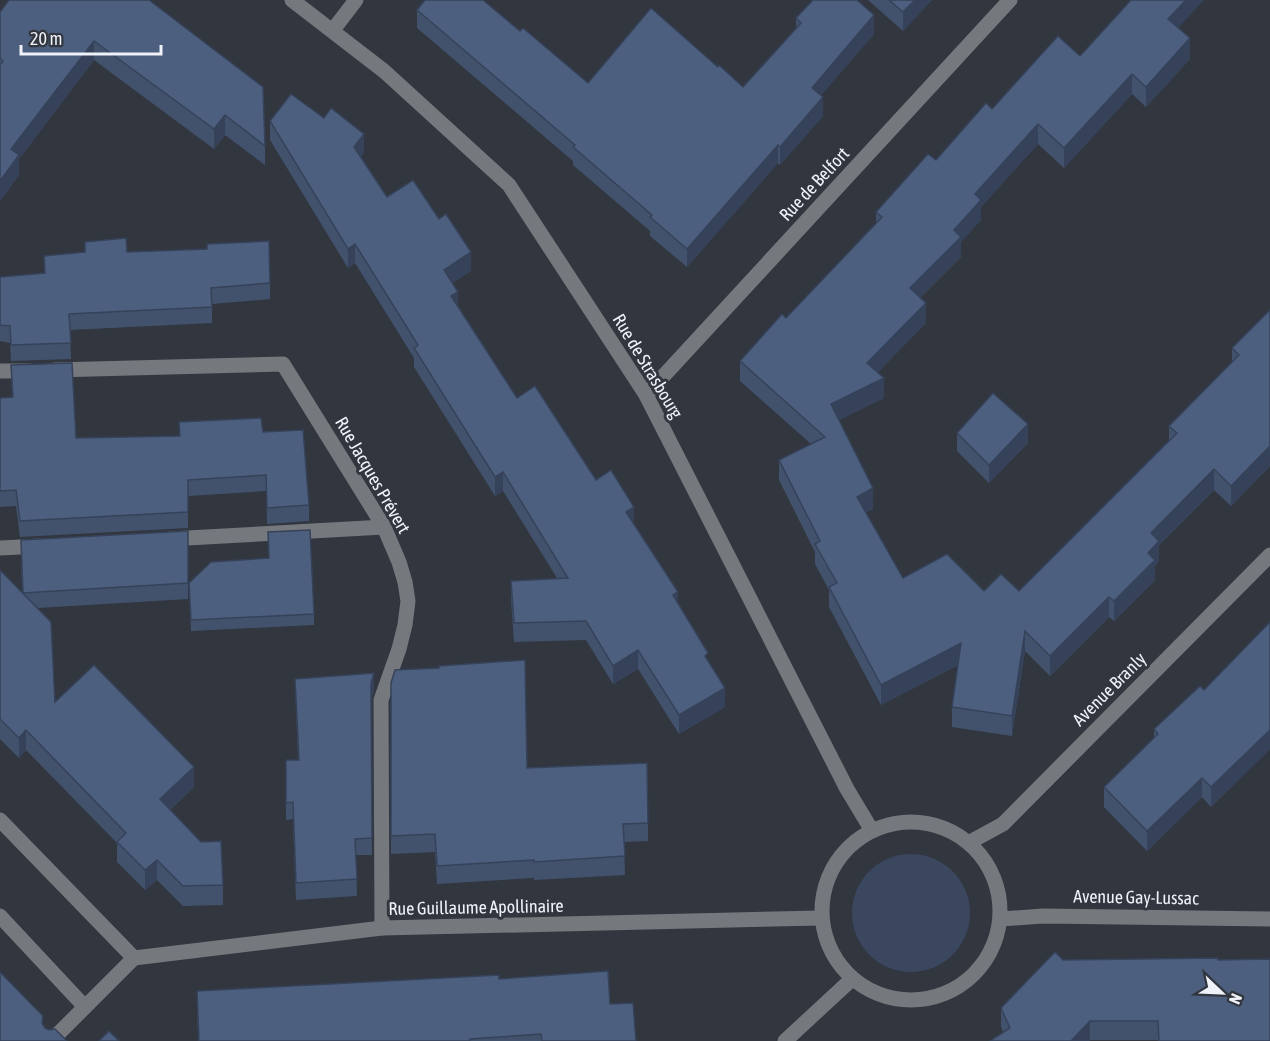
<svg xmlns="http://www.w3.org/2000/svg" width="1270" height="1041" font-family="'Asap Condensed',sans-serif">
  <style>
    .green { fill: #3a475e }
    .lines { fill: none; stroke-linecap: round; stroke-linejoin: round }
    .minor { stroke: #75787d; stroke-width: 15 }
    .wall { fill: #42526d }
    .shaded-wall { fill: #364259 }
    .building { fill: #4d5f7f; stroke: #364259; stroke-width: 1.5 }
    .labels { text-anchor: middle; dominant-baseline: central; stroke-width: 6; stroke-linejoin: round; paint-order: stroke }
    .street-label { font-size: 18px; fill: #eff2f8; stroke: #31363f }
  </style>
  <rect width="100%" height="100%" fill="#31363f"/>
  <circle class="green" cx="911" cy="913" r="59"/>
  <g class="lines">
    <g class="minor">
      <path d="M292,0L384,71L509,185L646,395L847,789L871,829"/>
      <path d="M333,30L356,0"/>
      <path d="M54,370L283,364L384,527L399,562L405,582L408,601L405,625L399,649L381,700L382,928"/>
      <path d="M0,371H30"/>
      <path d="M646,395L1010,0"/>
      <path d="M169,539L384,527"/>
      <path d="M0,548L40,546"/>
      <path d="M0,820L134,958L85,1007L0,916"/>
      <circle cx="911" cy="911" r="89"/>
      <path d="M970,842L1003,824L1270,555"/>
      <path d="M1001,919L1043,916L1270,919"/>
      <path d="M134,958L382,928L821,918"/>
      <path d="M51,1041L85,1007"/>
      <path d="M785,1041L852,979"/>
    </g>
  </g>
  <g class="wall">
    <path d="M148,0L265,146V165L225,135L214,149L94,60L19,159V175L0,201V12Z"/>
    <path d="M868,0H932L903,31Z"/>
    <path d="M417,10L520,31L588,83L718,67L743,87L796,29V18L874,34L821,95L823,116L780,165L778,163L687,267L650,236V231L573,165V161L417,28Z"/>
    <path d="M1178,28L1190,59L1146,107L1132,94L1064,168L1038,144L981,207V220L961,242V257L920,298L926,323L878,372L884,398L839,420L873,509L866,512L903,578L984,591H1019L1169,440V426L1232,362V348L1270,310V466L1231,506L1214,490L1159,545V561L1155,566V580L1114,621L1109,617L1050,676L1025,651L1012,736L952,727V707L958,665L881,705L829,607V590L815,564V552L779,480V460L811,444L740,381V361L786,318L876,223V212L936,160L992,109L1080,56Z"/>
    <path d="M270,121L364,153L360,157L387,197L471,271L452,283L458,306L517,398L596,480L634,523L708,661L725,707L679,734L638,669L613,684L586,640L514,642L511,600V581L557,578L503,491L495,496L414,367V358L355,263L348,268L270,140Z"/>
    <path d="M127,252L270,283V299L212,304V323L70,330L71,359L11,361L10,343L0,341V277L44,273V256Z"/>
    <path d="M11,365L76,438L179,436V422L263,432L309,505V521L267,524L266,491L188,496V528L20,537L16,506L0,507V398L12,397Z"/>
    <path d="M957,433L1028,443L989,483L957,451Z"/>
    <path d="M188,531V599L38,608L55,702L194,787L170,810L223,885V905L183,906L157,880L145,890L117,862V843L26,750L19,758L0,739V570L22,593L21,540Z"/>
    <path d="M268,532L314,614V625L191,631L189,583L269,558Z"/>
    <path d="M1270,622V749L1211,807L1202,797L1147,851L1104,807V787L1154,738V729L1204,690Z"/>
    <path d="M295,679L374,690L371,700L372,855H356L357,896L296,900L293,819L286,820V777L298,760Z"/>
    <path d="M391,683L527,768L648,823V841L624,842L625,875L534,880V878L437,884L435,852L391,854Z"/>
    <path d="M1063,960H1218L1270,1041H1158V1040H1090L1089,1041H990L1003,1032L1001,1027V1008Z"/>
    <path d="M499,979L610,1004L636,1041H198L197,991Z"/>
  </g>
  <g class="shaded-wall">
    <path d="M915,0H932L903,31V12Z"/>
    <path d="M1186,0H1204L1168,39V19Z"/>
    <path d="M874,15V34L812,106V88Z"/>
    <path d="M1190,38V59L1146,107V87Z"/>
    <path d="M94,41V60L19,159V175L0,201V181L11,149Z"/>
    <path d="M1132,74V94L1064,168V148Z"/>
    <path d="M823,97V116L780,165V147Z"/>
    <path d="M225,115V135L214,149V129Z"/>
    <path d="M1038,124V144L981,207V220L961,242V257L910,308V288L954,230L975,194Z"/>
    <path d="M364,134V153L354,166V147Z"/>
    <path d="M778,145V163L687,267V249Z"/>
    <path d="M355,244V263L348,268V249Z"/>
    <path d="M471,252V271L444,289V270Z"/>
    <path d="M458,292V311L451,296Z"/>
    <path d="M926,303V323L867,383V363Z"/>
    <path d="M884,378V398L831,424V404Z"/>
    <path d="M1028,424V443L989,483V465Z"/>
    <path d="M1270,446V466L1231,506V486Z"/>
    <path d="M1214,469V490L1159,545V561L1155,566V580L1114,621V601L1148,553L1151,533Z"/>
    <path d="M503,472V491L495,496V477Z"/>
    <path d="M873,488V509L857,517V497Z"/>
    <path d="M634,507V526L626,512Z"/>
    <path d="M678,592V611L673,595Z"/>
    <path d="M1109,597V617L1050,676V656Z"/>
    <path d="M1025,631V651L1012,736V716Z"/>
    <path d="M961,643V663L881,705V685Z"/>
    <path d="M638,650V669L613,684V666Z"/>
    <path d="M374,673V690L371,700V683Z"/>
    <path d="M725,688V707L679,734V715Z"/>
    <path d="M26,730V750L19,758V738Z"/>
    <path d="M1270,730V749L1211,807V787Z"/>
    <path d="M194,767V787L160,819V799Z"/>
    <path d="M1202,778V797L1147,851V831Z"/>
    <path d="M157,860V880L145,890V870Z"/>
    <path d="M1090,1021V1040L1089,1041H1071Z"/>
  </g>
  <g class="building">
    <path d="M9,0H149L263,87L265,146L225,115L214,129L94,41L11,149L19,155L0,181V65L3,61L0,58V12Z"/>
    <path d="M425,0H483L520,31L523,28L588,83L651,8L718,67L719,65L743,87L801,23L796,18L813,0H857L874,15L812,88L823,97L780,147L778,145L687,249L650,217L652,215L573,147L575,145L417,10Z"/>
    <path d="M889,0H915L903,12Z"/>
    <path d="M1131,0H1186L1168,19L1190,38L1146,87L1132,74L1064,148L1038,124L975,194L981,200L954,230L961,237L910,288L926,303L867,363L884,378L831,404L873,488L857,497L903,578L947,554L984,591L1001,574L1019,591L1177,433L1169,426L1239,355L1232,348L1270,310V446L1231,486L1214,469L1151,533L1159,541L1148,553L1155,560L1114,601L1109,597L1050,656L1025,631L1012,716L952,707L961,643L881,685L829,587L837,583L815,544L820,541L779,460L825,437L740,361L782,314L786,318L882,217L876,212L928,154L936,160L986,103L992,109L1058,36L1080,56Z"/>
    <path d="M291,94L324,118L331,108L364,134L354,147L387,197L413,180L439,219L446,214L471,252L444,270L458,292L451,296L517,398L535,386L596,480L611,470L634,507L626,512L678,592L673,595L708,653L705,656L725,688L679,715L638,650L613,666L586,621L514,623L511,581L568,578L503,472L495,477L414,348L418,345L355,244L348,249L270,121Z"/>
    <path d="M126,238L127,252L207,249V244L269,241L270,283L211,288L212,307L69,314L71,343L11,345L10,326L0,325V277L45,273L44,256L85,252V242Z"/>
    <path d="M72,363L76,438L180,436L179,422L261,418L263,432L303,430L309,505L267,508L266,475L188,480V512L20,521L16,490L0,491V398L13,397L11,365Z"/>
    <path d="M993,393L1028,424L989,465L957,433Z"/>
    <path d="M310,530L314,614L191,620L189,583L211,562L269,558L268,532Z"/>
    <path d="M188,531V583L23,593L21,540Z"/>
    <path d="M0,570L51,622L55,702L94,665L194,767L160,799L201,842L221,841L223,885L183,886L157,860L145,870L117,842L126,833L26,730L19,738L0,719Z"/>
    <path d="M1270,622V730L1211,787L1202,778L1147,831L1104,787L1158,734L1154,729L1200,686L1204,690Z"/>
    <path d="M525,660L527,768L647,763L648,823L623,824L625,856L534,862V860L437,866L435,834L391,836V683L395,670L439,668V666Z"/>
    <path d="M374,673L371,683L372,838L355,839L357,879L296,883L293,802L286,803V760H299L295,679Z"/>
    <path d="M1055,952L1063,960L1218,958V960L1270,959V1041H1159L1158,1021H1090L1071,1041H990L1010,1028L1001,1008Z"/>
    <path d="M608,971L610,1004L633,1003L636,1041H542L541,1034L470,1039V1041H199L197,991L499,975V979Z"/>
    <path d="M0,972L43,1016L42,1023L45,1028L49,1030L55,1029L67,1041H0Z"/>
    <path d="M109,1031L119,1041H99Z"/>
  </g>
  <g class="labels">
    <g class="street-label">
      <text transform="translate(814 184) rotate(-47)">Rue de Belfort</text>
      <text transform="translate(648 366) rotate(59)">Rue de Strasbourg</text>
      <text transform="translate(373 475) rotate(60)">Rue Jacques Prévert</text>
      <text transform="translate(1109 689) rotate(-45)">Avenue Branly</text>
      <text transform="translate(1136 897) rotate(1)">Avenue Gay-Lussac</text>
      <text transform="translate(476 907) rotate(-1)">Rue Guillaume Apollinaire</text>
    </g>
  </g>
  <g transform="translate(1222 993) rotate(113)" stroke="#31363f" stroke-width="4.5" paint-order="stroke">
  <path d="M0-4.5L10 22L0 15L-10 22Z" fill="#eff2f8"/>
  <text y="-9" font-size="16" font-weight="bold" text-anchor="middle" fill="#eff2f8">N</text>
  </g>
  <path d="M21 45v9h140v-9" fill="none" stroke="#eff2f8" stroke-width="3"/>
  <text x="30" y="45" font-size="18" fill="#eff2f8" stroke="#31363f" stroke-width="4.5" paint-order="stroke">20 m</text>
</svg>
